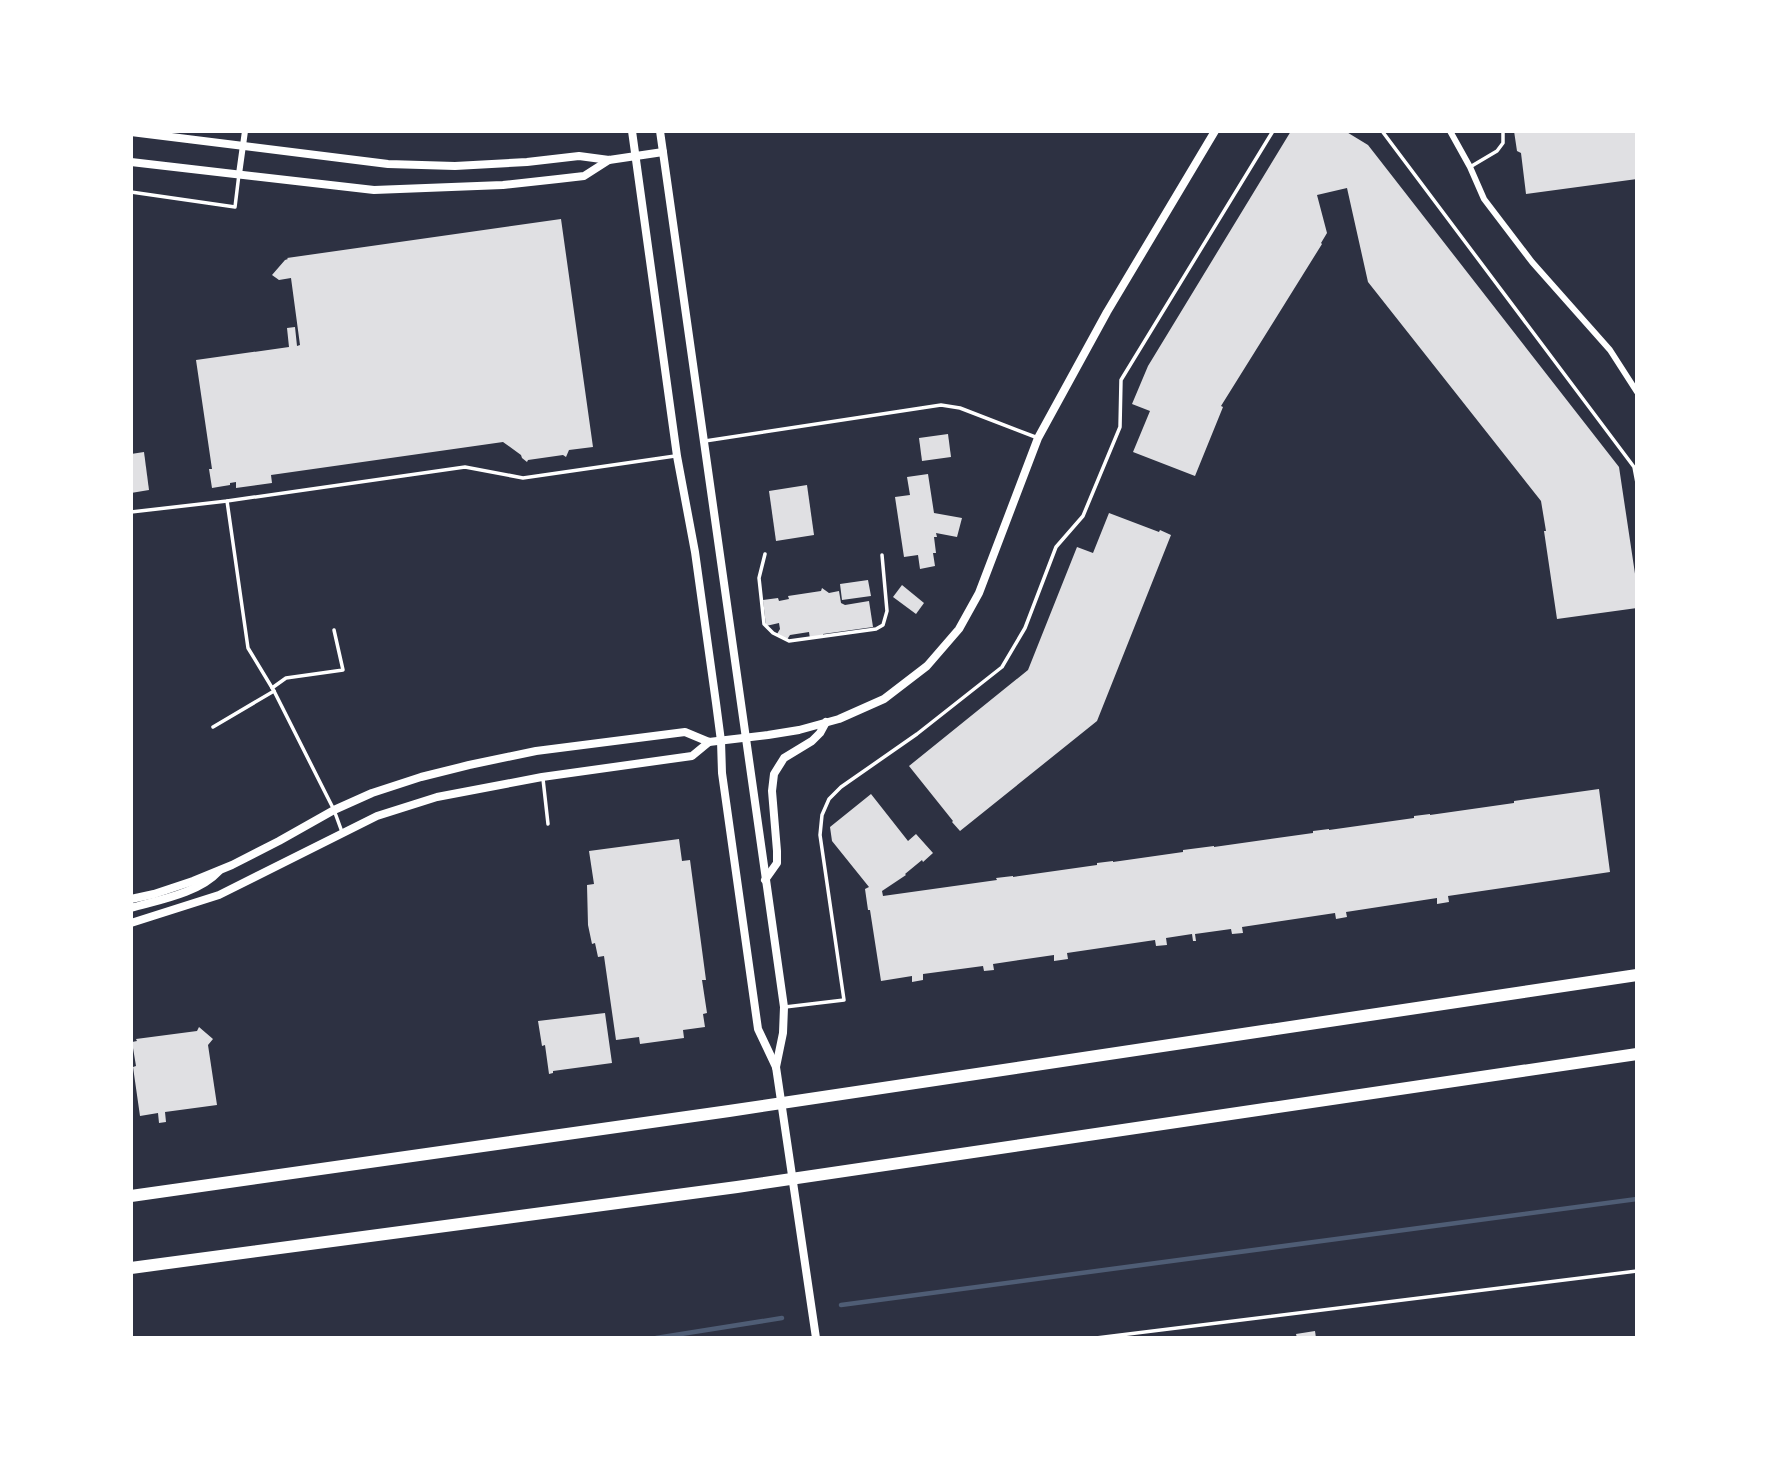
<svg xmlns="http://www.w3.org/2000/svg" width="1768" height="1469" font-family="Overpass,sans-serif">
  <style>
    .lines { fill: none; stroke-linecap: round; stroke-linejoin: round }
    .stream { stroke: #4f5d75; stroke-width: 4.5 }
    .building { fill: #e0e0e3 }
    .service { stroke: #fff; stroke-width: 3.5 }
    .minor { stroke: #fff; stroke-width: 6 }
    .tertiary { stroke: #fff; stroke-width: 8 }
    .motorway { stroke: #fff; stroke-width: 12 }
  </style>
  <rect width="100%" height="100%" fill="#2d3142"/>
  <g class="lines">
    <g class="stream">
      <path d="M841,1305L1637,1199"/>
      <path d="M656,1338L782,1318"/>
    </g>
  </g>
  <g class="building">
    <path d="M1291,131H1345L1368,145L1619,467L1637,587V608L1557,619L1544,531H1546L1541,501L1368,282L1347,188L1317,195L1327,233L1321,243L1322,244L1221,406L1223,407L1195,476L1133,452L1150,411L1132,404L1148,366Z"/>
    <path d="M1514,131H1637V179L1526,194L1521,153L1517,151Z"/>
    <path d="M561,219L593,447L569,450L566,457L563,455L528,460L527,462L522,458L521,455L503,442L271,475L272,483L236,488V482L230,483V485L212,488L209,469H212L196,360L289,347L287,328L295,327L297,346L300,345L291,278L279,280L272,275L285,260L288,259L287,258Z"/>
    <path d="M948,434L951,457L922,461L919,438Z"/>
    <path d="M144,452L149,490L131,493V454Z"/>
    <path d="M928,474L934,513L962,518L957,537L936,533L937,537H934L936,553H933L935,566L920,569L918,555L904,557L895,497L910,495L907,477Z"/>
    <path d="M807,485L814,535L776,541L769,491Z"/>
    <path d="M1109,513L1159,532L1160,530L1171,535L1097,721L960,831L952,822L953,821L909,766L1028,670L1077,547L1093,553Z"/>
    <path d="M868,580L871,596L842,600L840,584Z"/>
    <path d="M902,585L924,603L916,614L893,597Z"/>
    <path d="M822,588L829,593L839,591L841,603L845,605L869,601L873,627L823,634V637L810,639L809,632L790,635L786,641L777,634L780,629L779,623L766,626L763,600L778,598L779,601L789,599L788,596L821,591Z"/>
    <path d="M1599,789L1610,872L1448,896L1449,902L1437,904V898L1346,912L1347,917L1336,919L1335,913L1242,927L1243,933L1232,934L1231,929L1195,934L1196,941H1193L1192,934L1166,938L1167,945L1156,946L1155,940L1067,953L1068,959L1054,961V955L993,964L994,970L984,971L983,966L923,974V980L912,982V976L881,981L870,910H868L865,889L869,887L832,841L830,827L871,794L908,841L916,834L933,853L923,862L922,860L905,874L906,875L882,891L883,896L997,880L996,878L1013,876V877L1097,865V863L1113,861V862L1183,852V850L1214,846V847L1313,833V831L1329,829V830L1414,818V816L1430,814V815L1514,803V801Z"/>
    <path d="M679,839L682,861L690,860L706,980H702L707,1013L703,1014L705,1027L683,1030L684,1038L640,1044L639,1037L616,1040L604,956L598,957L595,943L592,944L588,925L587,885L594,884L589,851Z"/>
    <path d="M605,1013L612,1063L553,1071V1073L549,1074L545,1045L542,1046L538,1021Z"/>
    <path d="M199,1027L213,1039L208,1045L217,1105L165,1112L166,1122L159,1123L158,1113L140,1116L133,1067L136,1066L132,1042L137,1041L136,1039L197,1031Z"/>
    <path d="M1315,1331L1316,1338H1297L1296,1334Z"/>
  </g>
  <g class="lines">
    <g class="service">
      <path d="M1382,131L1634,467L1637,483"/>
      <path d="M1470,167L1497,151L1503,143V131"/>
      <path d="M131,192L235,207L239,174"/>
      <path d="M705,441L941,405L960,408L1038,438"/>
      <path d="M227,501L248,648L274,691L334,810L342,832"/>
      <path d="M131,512L227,501L465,467L523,478L675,456"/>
      <path d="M765,554L759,578L764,624L773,633L789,641L876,629L883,625L887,611L882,555"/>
      <path d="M272,688L286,678L343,670L334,630"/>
      <path d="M213,727L274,691"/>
      <path d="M543,779L548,824"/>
      <path d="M785,1007L844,1000L820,835L822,815L829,799L841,787L917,734L1002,667L1025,628L1056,547L1083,516L1120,427L1121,380L1273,131"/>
      <path d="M1096,1338L1637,1271"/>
    </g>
    <g class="minor">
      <path d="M1450,131L1470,167L1484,199L1532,262L1610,350L1637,392"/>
      <path d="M239,174L245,131"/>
    </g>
    <g class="tertiary">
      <path d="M632,131L677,456L695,552L716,703L721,741L722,773L758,1029L776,1067L816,1338"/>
      <path d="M660,131L784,1007L783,1033L776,1067"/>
      <path d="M131,132L388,164L455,166L527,162L579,156L609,160L663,152"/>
      <path d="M131,162L374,190L503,185L558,179L584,176L609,160"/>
      <path d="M765,880L777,863V851L772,791L774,774L784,758L812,741L820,733L826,722"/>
      <path d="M131,899L154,894L193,881L232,865L279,841L334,810L372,793L421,777L469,765L536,751L685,732L709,742L768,735L799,730L839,719L884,699L927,666L959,629L979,593L1038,438L1107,312L1215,131"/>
      <path d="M131,908C159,900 199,893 219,871"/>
      <path d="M131,923L219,895L377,816L437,797L542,777L692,756L709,742"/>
    </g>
    <g class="motorway">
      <path d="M131,1196L729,1111L1637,975"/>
      <path d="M131,1268L737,1187L1637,1054"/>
    </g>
  </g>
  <rect width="1768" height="1469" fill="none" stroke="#ffffff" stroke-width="266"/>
</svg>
